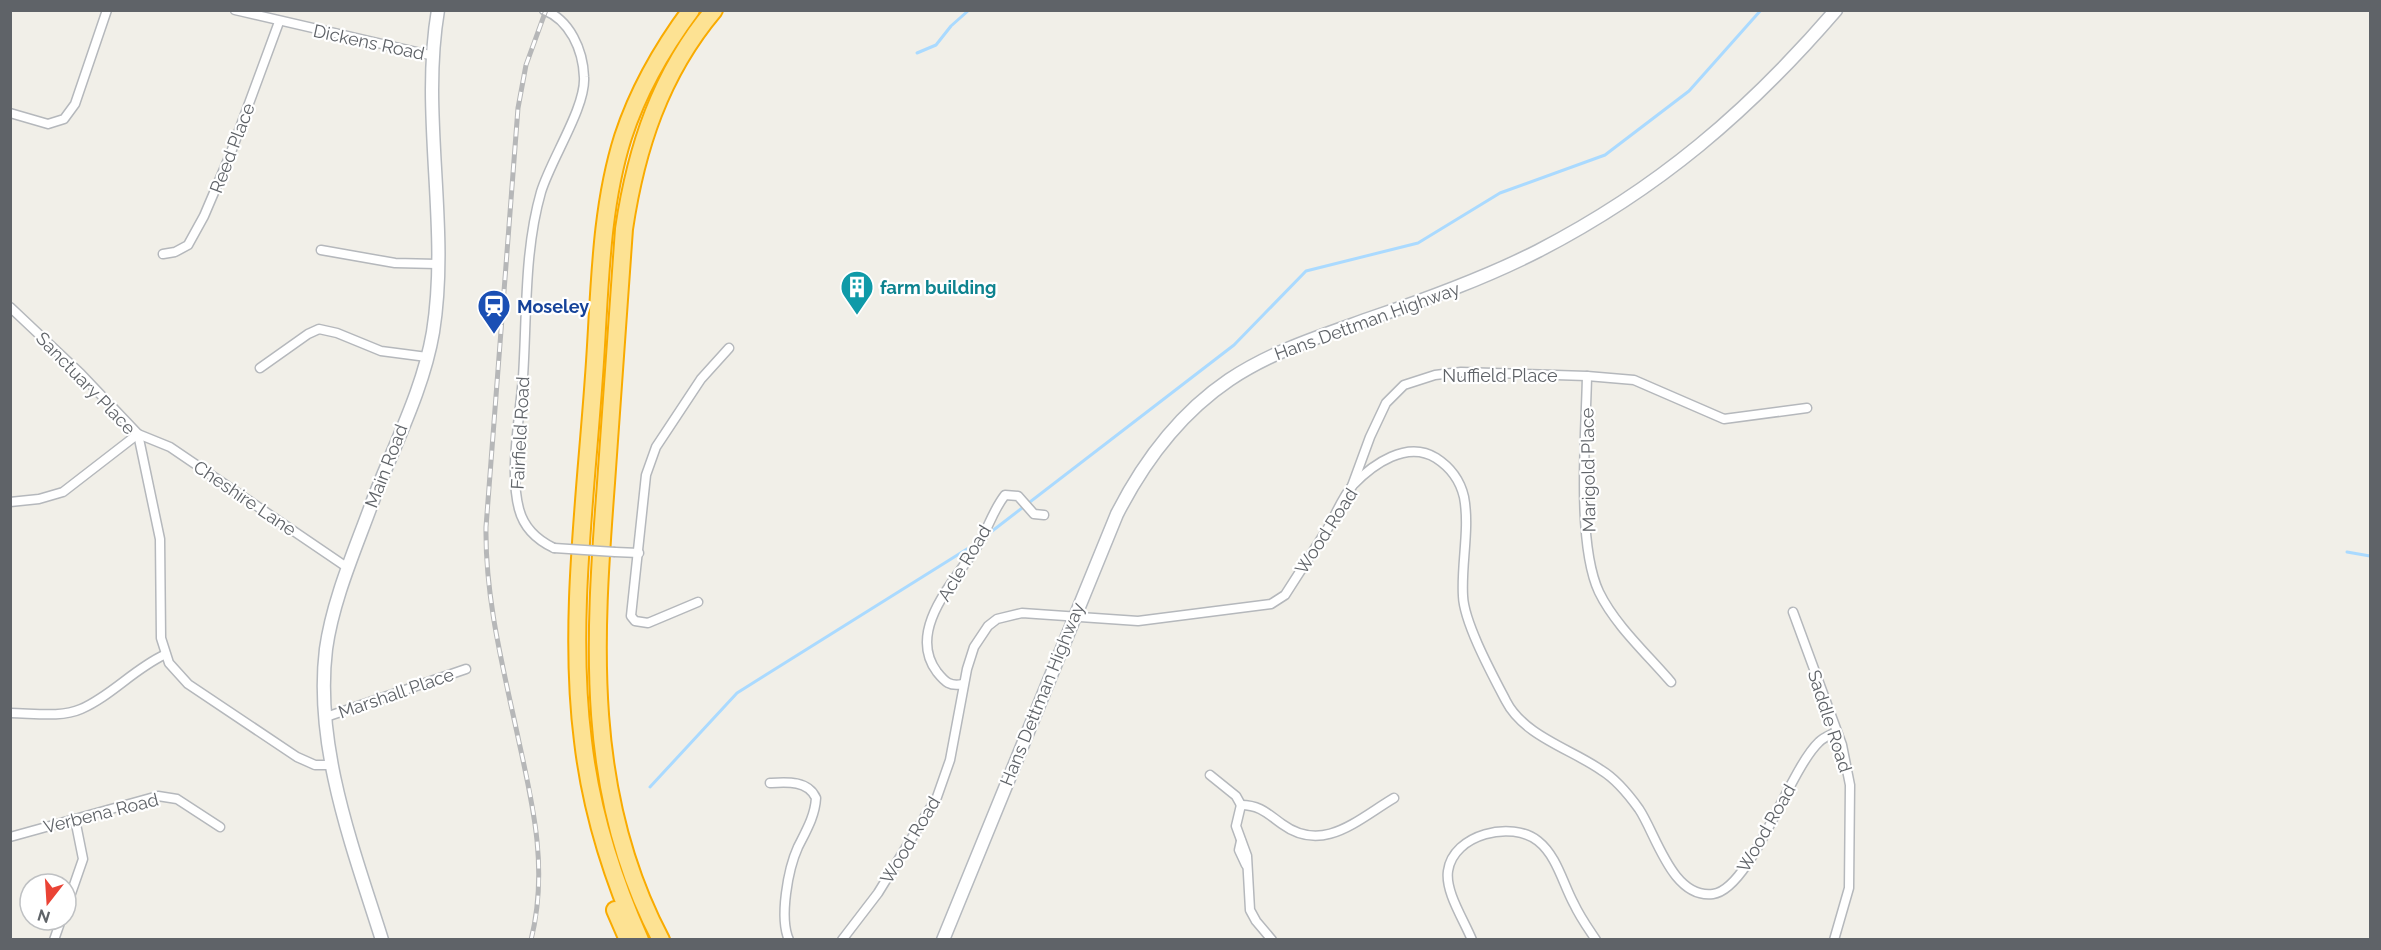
<svg xmlns="http://www.w3.org/2000/svg" width="2381" height="950" font-family="Raleway,sans-serif">
  <style>
    .lines { fill: none; stroke-linecap: round; stroke-linejoin: round }
    .stream { stroke: #aadaff; stroke-width: 3 }
    .street-casing { stroke: #b5b8bc; stroke-width: 11 }
    .secondary-casing { stroke: #b6babf; stroke-width: 15 }
    .highway-casing { stroke: #f9ab00; stroke-width: 20 }
    .street { stroke: #fff; stroke-width: 8 }
    .secondary { stroke: #fff; stroke-width: 12 }
    .highway { stroke: #fde293; stroke-width: 16 }
    .rail-casing { stroke: #b6b7b8; stroke-width: 5 }
    .rail { stroke: #fff; stroke-width: 3; stroke-dasharray: 9; stroke-linecap: butt }
    .street-bridge-casing { stroke: #b5b8bc; stroke-width: 11; stroke-linecap: butt }
    .street-bridge { stroke: #fff; stroke-width: 8 }
    .labels { text-anchor: middle; dominant-baseline: central; stroke-width: 4.5; stroke-linejoin: round; paint-order: stroke }
    .street-label { font-size: 18px; fill: #5f6368; stroke: #fff }
    .culture-label { font-size: 18px; font-weight: bold; fill: #0d838f; stroke: #fff; text-anchor: start }
    .transit-label { font-size: 18px; font-weight: bold; fill: #164399; stroke: #fff; text-anchor: start }
  </style>
  <rect width="100%" height="100%" fill="#f1efe8"/>
  <g class="lines">
    <g class="stream">
      <path d="M917,53L936,45L951,26L969,10"/>
      <path d="M987,535L1234,345L1306,271L1418,243L1500,193L1605,155L1689,91L1761,10"/>
      <path d="M2347,552L2370,556"/>
      <path d="M650,787L737,693L975,544"/>
    </g>
    <g class="street-casing">
      <g id="street">
        <path d="M235,10L434,56"/>
        <path d="M544,10C570,20 583,50 584,77C586,107 551,159 541,192C524,251 527,316 523,377C520,417 509,471 519,509C524,528 537,540 554,548"/>
        <path d="M10,113L48,124L64,119L75,104L107,10"/>
        <path d="M321,250L395,263L437,264"/>
        <path d="M163,254L175,252L188,245L204,216L230,155L279,22"/>
        <path d="M10,307L81,374L138,434L160,539L161,638L169,663L188,684L297,757L315,765H333"/>
        <path d="M260,368L308,334L319,329L337,333L381,351L427,357"/>
        <path d="M1587,376C1586,432 1576,543 1599,592C1615,625 1647,654 1671,682"/>
        <path d="M1352,486L1370,437L1386,403L1404,385L1435,375L1461,372L1587,376L1634,380L1724,419L1807,408"/>
        <path d="M10,502L39,499L63,492L138,434L170,447L348,568"/>
        <path d="M615,552L639,553"/>
        <path d="M698,602L648,623L635,621L631,616L646,475L656,447L701,379L729,348"/>
        <path d="M1793,612L1842,745L1850,785L1849,888L1834,940"/>
        <path d="M963,684C950,687 945,682 937,672C904,628 961,575 981,540C989,525 994,509 1005,495L1018,496L1034,514L1044,515"/>
        <path d="M10,713C32,713 61,718 81,709C111,696 134,669 164,655"/>
        <path d="M326,717L466,669"/>
        <path d="M1210,775L1236,796L1241,805"/>
        <path d="M770,783C786,782 808,780 816,798C815,816 806,831 798,847C788,869 779,918 789,940"/>
        <path d="M1241,805C1260,805 1268,814 1282,824C1323,854 1357,820 1394,798"/>
        <path d="M1241,805L1236,826L1247,856L1250,910L1256,921L1272,940"/>
        <path d="M10,837L158,796L177,799L220,827"/>
        <path d="M1241,841L1239,850L1246,865"/>
        <path d="M66,908L83,859L75,819"/>
        <path d="M54,940L61,920"/>
        <path d="M842,940L878,893L937,797L950,760L967,669L974,647L988,626L997,619L1022,613L1138,621L1271,604L1285,595C1300,572 1314,550 1328,528C1336,514 1343,496 1353,485C1373,464 1407,440 1436,458C1450,467 1460,480 1464,497C1470,529 1461,564 1463,596C1464,623 1493,676 1506,701C1524,736 1571,749 1601,770C1616,779 1629,795 1639,809C1656,834 1672,899 1713,894C1751,889 1789,770 1819,742C1824,737 1830,735 1836,732"/>
        <path d="M1472,940C1464,920 1445,892 1448,871C1453,834 1512,820 1538,841C1557,856 1563,884 1574,904C1580,917 1588,928 1596,940"/>
      </g>
    </g>
    <g class="secondary-casing">
      <g id="secondary">
        <path d="M382,940C353,848 314,747 326,649C333,599 355,550 372,503C393,447 423,391 433,332C450,226 420,116 438,10"/>
        <path d="M943,940L1117,514C1144,461 1179,414 1229,380C1274,350 1324,335 1374,317C1430,298 1485,278 1538,251C1658,189 1748,112 1836,10"/>
      </g>
    </g>
    <g class="highway-casing">
      <g id="highway">
        <path d="M615,910L628,940"/>
        <path d="M640,940C612,877 591,810 583,741C568,625 586,493 594,376C600,297 599,213 623,137C638,91 662,49 691,10"/>
        <path d="M661,940C584,794 594,641 606,483C612,398 618,314 624,229C636,149 660,74 714,10"/>
      </g>
    </g>
    <use href="#street" class="street"/>
    <use href="#secondary" class="secondary"/>
    <use href="#highway" class="highway"/>
    <g class="rail-casing">
      <path id="rail" d="M531,940C548,872 534,809 519,742C504,671 485,600 486,527L518,108L526,65L546,10"/>
    </g>
    <use href="#rail" class="rail"/>
    <g class="street-bridge-casing">
      <path id="street-bridge" d="M554,548L615,552"/>
    </g>
    <use href="#street-bridge" class="street-bridge"/>
  </g>
  <defs>
    <g id="building-pin" transform="scale(1.725)"><path d="M0 17L-7.5 6A9.5 9.5 0 1 1 7.5 6Z" fill="#0f9aa8" stroke="#fff"/><path d="M-4-6H4V6H1V3H-1V6H-4ZM-2.5-4.3h1.7v1.8h-1.7ZM.8-4.3h1.7v1.8H.8ZM-2.5-1h1.7V.8h-1.7ZM.8-1h1.7V.8H.8Z" fill="#fff"/></g>
    <g id="station-pin" transform="scale(1.725)"><path d="M0 17L-7.5 6A9.5 9.5 0 1 1 7.5 6Z" fill="#1a4fb4" stroke="#fff"/><path d="M-3-6H3Q5-6 5-4V2Q5 4 3 4L4.5 6H3L1.5 4h-3L-3 6H-4.5L-3 4Q-5 4-5 2V-4Q-5-6-3-6ZM-3.5-4v3h7v-3ZM-3.5 1v1.5H-2V1ZM2 1v1.5H3.5V1Z" fill="#fff"/></g>
  </defs>
  <g fill-rule="evenodd">
    <use href="#building-pin" x="857" y="287"/>
    <use href="#station-pin" x="494" y="306"/>
  </g>
  <g class="labels">
    <g class="street-label">
      <text transform="translate(369 42) rotate(12)">Dickens Road</text>
      <text transform="translate(232 148) rotate(-69)">Reed Place</text>
      <text transform="translate(1367 321) rotate(-20)">Hans Dettman Highway</text>
      <text x="1500" y="375">Nuffield Place</text>
      <text transform="translate(86 383) rotate(46)">Sanctuary Place</text>
      <text transform="translate(520 433) rotate(-87)">Fairfield Road</text>
      <text transform="translate(386 466) rotate(-69)">Main Road</text>
      <text transform="translate(1588 470) rotate(-91)">Marigold Place</text>
      <text transform="translate(245 498) rotate(34)">Cheshire Lane</text>
      <text transform="translate(1326 531) rotate(-57)">Wood Road</text>
      <text transform="translate(964 563) rotate(-59)">Acle Road</text>
      <text transform="translate(396 693) rotate(-19)">Marshall Place</text>
      <text transform="translate(1042 694) rotate(-68)">Hans Dettman Highway</text>
      <text transform="translate(1830 721) rotate(72)">Saddle Road</text>
      <text transform="translate(101 813) rotate(-14)">Verbena Road</text>
      <text transform="translate(1766 828) rotate(-60)">Wood Road</text>
      <text transform="translate(910 840) rotate(-59)">Wood Road</text>
    </g>
    <g class="culture-label">
      <text x="880" y="287">farm building</text>
    </g>
    <g class="transit-label">
      <text x="517" y="306">Moseley</text>
    </g>
  </g>
  <rect width="2381" height="950" fill="none" stroke="#5f6368" stroke-width="24"/>
  <g transform="translate(48 902) rotate(197)"><circle r="28" fill="#ffffff" stroke="#bfc1c3" stroke-width="1.5"/>
  <path d="M0-4.5L10 22L0 15L-10 22Z" fill="#ea4335"/>
  <text y="-9" font-size="16" font-weight="bold" text-anchor="middle" fill="#5f6368">N</text>
  </g>
</svg>
